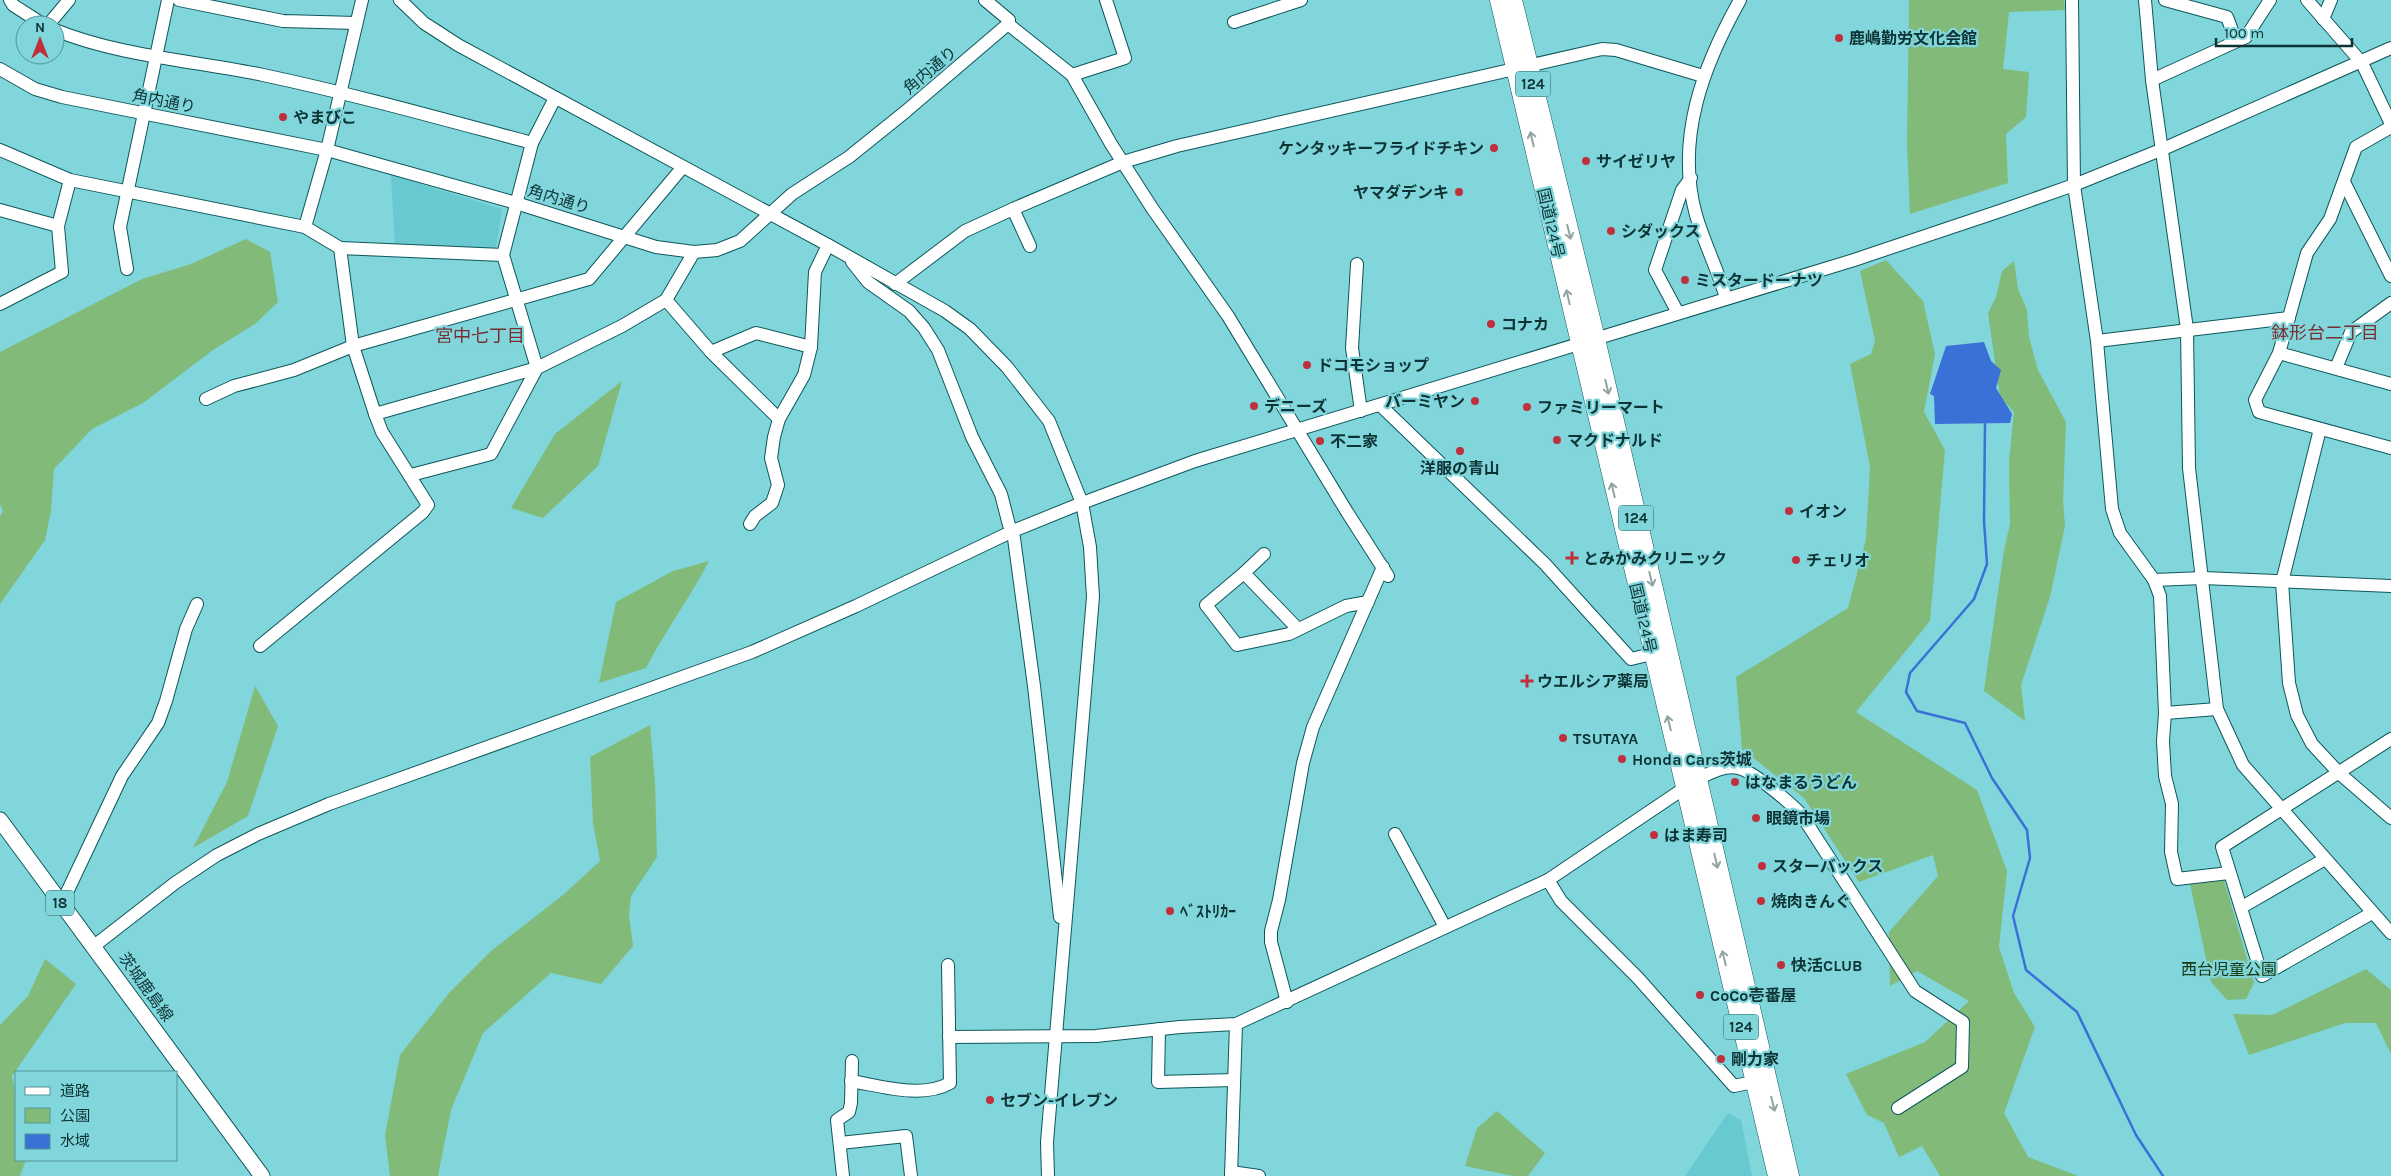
<svg xmlns="http://www.w3.org/2000/svg" width="2391" height="1176" font-family="Karla,'Noto Sans JP',sans-serif">
  <style>
    .built { fill: #68c9d0 }
    .green { fill: #82bb79 }
    .water { fill: #3971d6 }
    .lines { fill: none; stroke-linecap: round; stroke-linejoin: round }
    .stream { stroke: #3971d6; stroke-width: 2.5 }
    .minor-casing { stroke: #0d575b; stroke-width: 14 }
    .major-casing { stroke: #0d575b; stroke-width: 17 }
    .highway-casing { stroke: #0d575b; stroke-width: 19 }
    .minor { stroke: #fff; stroke-width: 12 }
    .major { stroke: #fff; stroke-width: 15 }
    .highway { stroke: #fff; stroke-width: 18 }
    .oneway { stroke: #92a3a4 }
    .poi-dot { fill: #bf2f3c; stroke: #80d6db; stroke-width: 2 }
    .labels { text-anchor: middle; dominant-baseline: central; stroke-width: 4.5; stroke-linejoin: round; paint-order: stroke }
    .shield { fill: #80d6db; stroke: #306467; stroke-width: 1 }
    .shield-label { font-size: 15px; font-weight: bold; fill: #0d3335 }
    .poi-label { font-size: 16px; font-weight: bold; fill: #0d3335; stroke: #80d6db; text-anchor: start }
    .street-label { font-size: 16px; fill: #0d3335; stroke: #80d6db }
    .park-label { font-size: 16px; fill: #163910; stroke: #80d6db }
    .neighbourhood-label { font-size: 18px; fill: #773032; stroke: #80d6db }
  </style>
  <rect width="100%" height="100%" fill="#80d6db"/>
  <g class="built">
    <path d="M391,175L502,209L496,249L395,247Z"/>
    <path d="M1728,1113L1741,1120L1752,1176H1685Z"/>
  </g>
  <g class="green">
    <path d="M1909,0H2064L2065,10L2009,12L2003,69L2029,72L2026,117L2006,134L2008,183L1910,214L1907,144Z"/>
    <path d="M246,239L270,252L278,302L255,324L213,350L143,403L92,429L54,469L51,511L45,540L0,604V516L3,511L0,504V352L142,279L191,264Z"/>
    <path d="M1886,260L1923,301L1935,354L1924,412L1945,450L1930,621L1856,712L1977,790L2007,871L1999,947L2014,993L2035,1027L2004,1113L2028,1157L2078,1176H1940L1922,1146L1899,1157L1884,1123L1867,1115L1846,1074L1925,1042L1969,1001L1917,971L1890,986L1889,932L1938,876L1933,855L1859,882L1804,798L1742,749L1736,677L1848,608L1866,539L1870,467L1850,364L1871,354L1875,341L1860,271Z"/>
    <path d="M2014,261L2018,289L2027,310L2029,337L2038,370L2066,422L2063,500L2065,526L2050,597L2021,685L2025,721L1984,691L2004,550L2010,524L2009,461L2014,412L2000,397L1988,313L1996,297L2002,271Z"/>
    <path d="M622,381L598,466L543,518L511,508L555,434Z"/>
    <path d="M709,561C690,598 665,631 646,668L599,683L616,602L673,571Z"/>
    <path d="M255,686L278,726L248,816L193,848L227,782Z"/>
    <path d="M650,725L655,783L657,857L631,896L629,914L633,946L601,984L551,973L483,1033L451,1110L438,1176H390L385,1135L400,1055L449,993L491,951L563,895L600,861L593,823L590,757Z"/>
    <path d="M2224,880L2254,983L2246,999L2227,1000L2211,982L2190,884Z"/>
    <path d="M45,959L76,984L12,1076L16,1096V1160H26L20,1176H0V1025L28,996Z"/>
    <path d="M2366,969L2391,990V1054L2376,1023H2345L2249,1055L2233,1014L2272,1015Z"/>
    <path d="M1497,1111L1545,1153L1528,1176H1513L1465,1166L1477,1128Z"/>
  </g>
  <path class="water" d="M1984,342L1991,361L2001,370L1996,388L2012,414L2010,423L1935,424L1934,396L1930,394L1946,346Z"/>
  <g class="lines">
    <path class="stream" d="M1985,422L1984,521L1987,564L1974,599L1910,673L1906,692L1917,711L1965,723L1992,778L2027,830L2030,858L2013,916L2026,970L2077,1012L2136,1135L2163,1176"/>
    <g class="minor-casing">
      <g id="minor">
        <path d="M10,0L13,5L44,25"/>
        <path d="M179,0L283,21L356,23"/>
        <path d="M400,0L424,23L458,45L828,245L945,311L970,329L1007,367L1049,421L1082,503L1090,547L1093,597L1047,1142L1048,1176"/>
        <path d="M2072,0L2074,185L2097,341L2112,509L2120,533L2154,580L2160,596L2165,713L2163,741L2165,776L2172,804L2171,852L2177,879L2229,873"/>
        <path d="M2145,0L2152,80L2187,329L2189,468L2217,709L2243,765L2391,933"/>
        <path d="M2165,0L2227,17L2236,41"/>
        <path d="M2307,0L2362,63L2391,124"/>
        <path d="M2323,19L2331,0"/>
        <path d="M1234,22L1301,0"/>
        <path d="M1008,24L1072,75L1111,144L1152,208L1228,316L1347,512L1388,576"/>
        <path d="M48,25L69,0"/>
        <path d="M55,30C119,56 195,61 263,75C353,94 442,119 532,143"/>
        <path d="M0,69L35,89L62,97L327,150L516,203L656,247L694,252L717,250L740,241L792,194L849,157L905,112L1008,24L1009,20L985,0"/>
        <path d="M1072,75L1125,58L1106,0"/>
        <path d="M2152,80L2246,37L2270,0"/>
        <path d="M2391,127L2356,147L2330,219L2307,253L2279,353L2255,400L2259,412L2391,448"/>
        <path d="M0,150L70,180L305,227L340,248L353,346L375,414L382,432L428,505L423,512L260,646"/>
        <path d="M2344,182L2391,276"/>
        <path d="M0,210L58,226"/>
        <path d="M305,227L327,150L362,0"/>
        <path d="M1030,246L1013,209L1123,162L1177,146L1602,49L1616,50L1703,76"/>
        <path d="M340,248L503,255"/>
        <path d="M852,262L868,282L909,311L924,328L938,350L972,437L1001,494L1009,525L1013,531L1034,686L1060,917"/>
        <path d="M1357,264L1352,348L1361,411"/>
        <path d="M127,269L120,227L168,0"/>
        <path d="M895,284L965,231L1013,209"/>
        <path d="M1726,298C1718,270 1704,243 1696,215C1675,139 1703,66 1740,0"/>
        <path d="M666,300L711,352L779,419"/>
        <path d="M0,304L62,272L58,226L70,180"/>
        <path d="M1678,313L1655,270L1682,190L1691,178"/>
        <path d="M2097,341L2289,318"/>
        <path d="M711,352L756,333L811,347"/>
        <path d="M2279,353L2391,384"/>
        <path d="M2336,368L2351,332L2391,303"/>
        <path d="M206,399L234,386L294,370L353,346L589,279L682,168"/>
        <path d="M1380,405L1545,564L1631,659L1660,652"/>
        <path d="M375,414L537,368L622,326L666,300L694,252"/>
        <path d="M2320,429L2282,582L2289,683L2297,715L2312,744L2339,773L2391,818"/>
        <path d="M411,475L491,454L537,368L503,255L532,143L555,98"/>
        <path d="M750,524L755,516L772,503L778,485L771,458L774,437L779,419L804,375L811,347L815,272L828,245"/>
        <path d="M1264,554L1244,573L1298,629"/>
        <path d="M1244,573L1206,605L1237,645L1289,634L1346,606L1368,602"/>
        <path d="M2154,580L2203,578L2391,586"/>
        <path d="M2165,713L2217,709"/>
        <path d="M1395,834L1445,927"/>
        <path d="M1548,880L1561,901L1638,978L1734,1086L1763,1080"/>
        <path d="M61,905L122,776L158,723L166,701L186,629L197,604"/>
        <path d="M2242,907L2325,859"/>
        <path d="M2372,913L2262,976L2222,847L2391,739"/>
        <path d="M94,946L175,883L217,855L258,834L329,804L752,652L856,606L1013,531L1082,503L1195,461L1854,260L2000,211L2074,185L2163,149L2391,48"/>
        <path d="M1287,1002L1271,942V931L1279,900L1303,763L1313,727L1383,567"/>
        <path d="M1159,1029L1158,1082L1234,1080"/>
        <path d="M949,1037L1096,1036L1180,1027L1236,1024L1548,880L1698,779C1710,773 1724,765 1738,768C1753,771 1789,802 1801,814L1915,991L1963,1022L1962,1067L1898,1108"/>
        <path d="M851,1081C881,1086 922,1099 950,1083L948,965"/>
        <path d="M840,1143L906,1136L911,1176"/>
        <path d="M1231,1172L1259,1176"/>
        <path d="M843,1176L837,1120L849,1112L851,1103L852,1061"/>
        <path d="M1231,1176L1236,1024"/>
      </g>
    </g>
    <g class="major-casing">
      <path id="major" d="M0,820L262,1176"/>
    </g>
    <g class="highway-casing">
      <g id="highway">
        <path d="M1499,0L1777,1176"/>
        <path d="M1513,0L1596,339L1790,1176"/>
      </g>
    </g>
    <use href="#minor" class="minor"/>
    <use href="#major" class="major"/>
    <use href="#highway" class="highway"/>
  </g>
  <defs><path id="oneway-shaft" d="M-6 0H5M1.5-3L5.5 0L1.5 3" fill="none" stroke-width="1.6" stroke-linecap="round" stroke-linejoin="round" transform="scale(1.25)"/></defs>
  <g class="oneway">
    <use href="#oneway-shaft" transform="translate(1532 139) rotate(-103)"/>
    <use href="#oneway-shaft" transform="translate(1569 232) rotate(76)"/>
    <use href="#oneway-shaft" transform="translate(1568 297) rotate(-103)"/>
    <use href="#oneway-shaft" transform="translate(1607 387) rotate(77)"/>
    <use href="#oneway-shaft" transform="translate(1613 490) rotate(-103)"/>
    <use href="#oneway-shaft" transform="translate(1651 579) rotate(77)"/>
    <use href="#oneway-shaft" transform="translate(1669 723) rotate(-104)"/>
    <use href="#oneway-shaft" transform="translate(1716 861) rotate(77)"/>
    <use href="#oneway-shaft" transform="translate(1724 958) rotate(-104)"/>
    <use href="#oneway-shaft" transform="translate(1773 1104) rotate(76)"/>
  </g>
  <g class="poi-dot">
    <circle cx="1839" cy="38" r="5"/>
    <circle cx="283" cy="117" r="5"/>
    <circle cx="1494" cy="148" r="5"/>
    <circle cx="1586" cy="161" r="5"/>
    <circle cx="1459" cy="192" r="5"/>
    <circle cx="1611" cy="231" r="5"/>
    <circle cx="1685" cy="280" r="5"/>
    <circle cx="1491" cy="324" r="5"/>
    <circle cx="1307" cy="365" r="5"/>
    <circle cx="1475" cy="401" r="5"/>
    <circle cx="1254" cy="406" r="5"/>
    <circle cx="1527" cy="407" r="5"/>
    <circle cx="1557" cy="440" r="5"/>
    <circle cx="1320" cy="441" r="5"/>
    <circle cx="1460" cy="451" r="5"/>
    <circle cx="1789" cy="511" r="5"/>
    <path d="M1569.5 550.5h5v5h5v5h-5v5h-5v-5h-5v-5h5z"/>
    <circle cx="1796" cy="560" r="5"/>
    <path d="M1524.5 673.5h5v5h5v5h-5v5h-5v-5h-5v-5h5z"/>
    <circle cx="1563" cy="738" r="5"/>
    <circle cx="1622" cy="759" r="5"/>
    <circle cx="1735" cy="782" r="5"/>
    <circle cx="1756" cy="818" r="5"/>
    <circle cx="1654" cy="835" r="5"/>
    <circle cx="1762" cy="866" r="5"/>
    <circle cx="1761" cy="901" r="5"/>
    <circle cx="1170" cy="911" r="5"/>
    <circle cx="1781" cy="965" r="5"/>
    <circle cx="1700" cy="995" r="5"/>
    <circle cx="1721" cy="1059" r="5"/>
    <circle cx="990" cy="1100" r="5"/>
  </g>
  <g class="labels">
    <g class="shield">
      <rect x="1515.5" y="71.5" width="35" height="25" rx="4"/>
      <rect x="1618.5" y="505.5" width="35" height="25" rx="4"/>
      <rect x="46" y="890.5" width="28" height="25" rx="4"/>
      <rect x="1723.5" y="1014.5" width="35" height="25" rx="4"/>
    </g>
    <g class="shield-label">
      <text x="1533" y="84">124</text>
      <text x="1636" y="518">124</text>
      <text x="60" y="903">18</text>
      <text x="1741" y="1027">124</text>
    </g>
    <g class="poi-label">
      <text x="1849" y="38">鹿嶋勤労文化会館</text>
      <text x="293" y="117">やまびこ</text>
      <text x="1484" y="148" text-anchor="end">ケンタッキーフライドチキン</text>
      <text x="1596" y="161">サイゼリヤ</text>
      <text x="1449" y="192" text-anchor="end">ヤマダデンキ</text>
      <text x="1621" y="231">シダックス</text>
      <text x="1695" y="280">ミスタードーナツ</text>
      <text x="1501" y="324">コナカ</text>
      <text x="1317" y="365">ドコモショップ</text>
      <text x="1465" y="401" text-anchor="end">バーミヤン</text>
      <text x="1264" y="406">デニーズ</text>
      <text x="1537" y="407">ファミリーマート</text>
      <text x="1567" y="440">マクドナルド</text>
      <text x="1330" y="441">不二家</text>
      <text x="1460" y="468" text-anchor="middle">洋服の青山</text>
      <text x="1799" y="511">イオン</text>
      <text x="1583" y="558">とみかみクリニック</text>
      <text x="1806" y="560">チェリオ</text>
      <text x="1537" y="681">ウエルシア薬局</text>
      <text x="1573" y="738">TSUTAYA</text>
      <text x="1632" y="759">Honda Cars茨城</text>
      <text x="1745" y="782">はなまるうどん</text>
      <text x="1766" y="818">眼鏡市場</text>
      <text x="1664" y="835">はま寿司</text>
      <text x="1772" y="866">スターバックス</text>
      <text x="1771" y="901">焼肉きんぐ</text>
      <text x="1180" y="911">ﾍﾞｽﾄﾘｶｰ</text>
      <text x="1791" y="965">快活CLUB</text>
      <text x="1710" y="995">CoCo壱番屋</text>
      <text x="1731" y="1059">剛力家</text>
      <text x="1000" y="1100">セブン-イレブン</text>
    </g>
    <g class="street-label">
      <text transform="translate(930 70) rotate(-40)">角内通り</text>
      <text transform="translate(164 101) rotate(11)">角内通り</text>
      <text transform="translate(559 199) rotate(17)">角内通り</text>
      <text transform="translate(1551 223) rotate(77)">国道124号</text>
      <text transform="translate(1643 618) rotate(77)">国道124号</text>
      <text transform="translate(146 987) rotate(54)">茨城鹿島線</text>
    </g>
    <g class="park-label">
      <text x="2229" y="969">西台児童公園</text>
    </g>
    <g class="neighbourhood-label">
      <text x="2325" y="333">鉢形台二丁目</text>
      <text x="480" y="336">宮中七丁目</text>
    </g>
  </g>
  <rect x="15" y="1071" width="162" height="90" fill="#80d6db" stroke="#529599"/>
  <rect x="25" y="1087" width="25" height="8" fill="#ffffff" stroke="#529599"/>
  <text x="60" y="1096" font-size="15" fill="#0d3335">道路</text>
  <rect x="25" y="1108" width="25" height="15" fill="#82bb79" stroke="#529599"/>
  <text x="60" y="1121" font-size="15" fill="#0d3335">公園</text>
  <rect x="25" y="1134" width="25" height="15" fill="#3971d6" stroke="#529599"/>
  <text x="60" y="1146" font-size="15" fill="#0d3335">水域</text>
  <g transform="translate(40 40)"><circle r="24" fill="#80d6db" stroke="#529599"/>
  <path d="M0-4L9 19L0 12L-9 19Z" fill="#bf2f3c"/>
  <text y="-8" font-size="14" font-weight="bold" text-anchor="middle" fill="#0d3335">N</text>
  </g>
  <path d="M2216 38v8h136v-8" fill="none" stroke="#0d3335" stroke-width="2.5"/>
  <text x="2224" y="38" font-size="15" fill="#0d3335" stroke="#80d6db" stroke-width="4" paint-order="stroke">100 m</text>
</svg>
